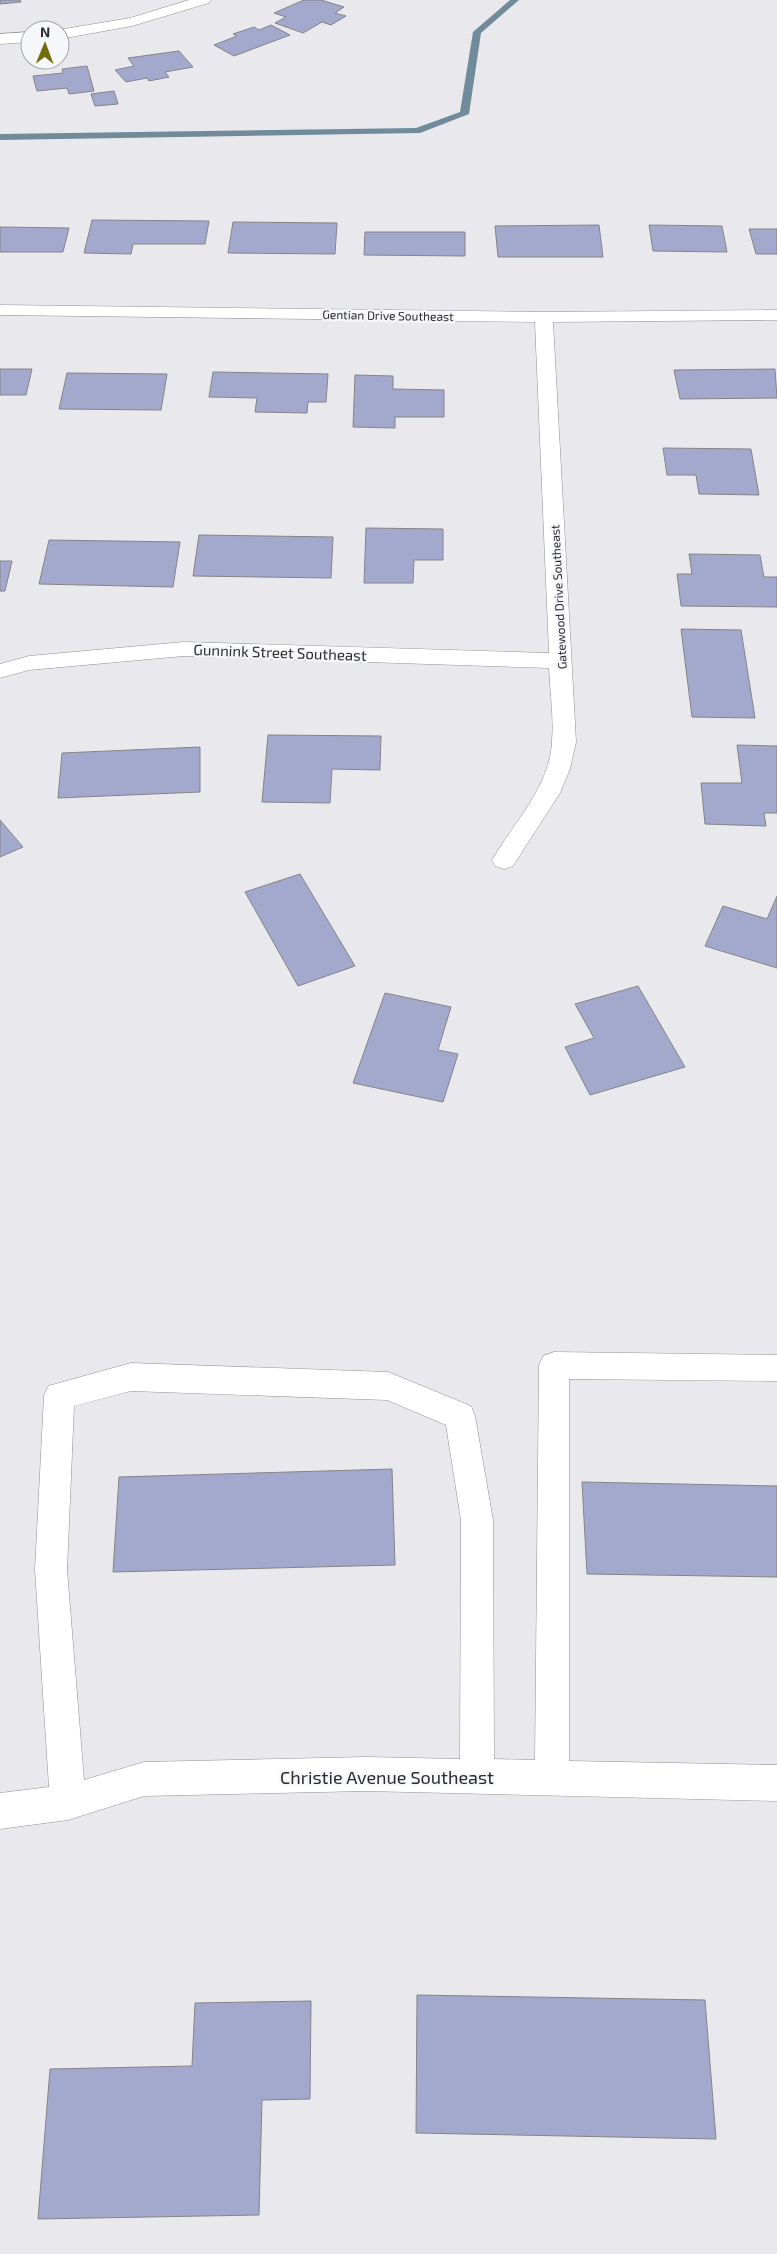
<svg xmlns="http://www.w3.org/2000/svg" width="777" height="2254" font-family="'Exo 2',sans-serif">
  <style>
    .lines { fill: none; stroke-linecap: round; stroke-linejoin: round }
    .stream { fill: #718b9b; fill-rule: evenodd }
    .building { fill: #a3a9cc; stroke: #848488 }
    .minor-casing { stroke: #8f9093; stroke-width: 1 }
    .minor { fill: #fff; fill-rule: evenodd }
    .labels { text-anchor: middle; dominant-baseline: central; stroke-width: 4.5; stroke-linejoin: round; paint-order: stroke }
    .far-street-label { font-size: 12px; fill: #2b2b2d; stroke: #f6f7fa }
    .street-label { font-size: 15px; fill: #2b2b2d; stroke: #f6f7fa }
    .near-street-label { font-size: 18px; fill: #2b2b2d; stroke: #f6f7fa }
  </style>
  <rect width="100%" height="100%" fill="#e9e9ed"/>
  <g class="lines">
    <path class="stream" d="M510,0H519L481,33L469,114L420,133L0,140V134L416,128L460,112L473,32Z"/>
  </g>
  <g class="building">
    <path d="M0,0H20L21,2L0,4Z"/>
    <path d="M304,0H321L344,7L335,13L346,16L331,25L322,22L303,33L275,23L286,17L274,13Z"/>
    <path d="M271,25L290,35L234,56L214,45L237,36L233,34L254,27L259,30Z"/>
    <path d="M179,51L193,67L165,72L169,77L149,81L147,78L126,82L115,70L134,66L128,58Z"/>
    <path d="M87,66L94,91L69,94L67,88L37,91L33,76L63,73L62,69Z"/>
    <path d="M114,91L118,104L95,106L91,94Z"/>
    <path d="M92,220L209,221L205,244H133L131,254L84,253Z"/>
    <path d="M233,222L337,223L335,254L228,253Z"/>
    <path d="M599,225L603,257H498L495,226Z"/>
    <path d="M649,225L722,226L727,252L653,251Z"/>
    <path d="M0,227L69,228L63,252H0Z"/>
    <path d="M749,229H777V254H756Z"/>
    <path d="M365,232H465V256L364,255Z"/>
    <path d="M0,369H32L26,395H0Z"/>
    <path d="M775,369L777,398L680,399L674,370Z"/>
    <path d="M213,372L328,374L326,402H308L307,413L255,412L257,398L209,397Z"/>
    <path d="M67,373L167,374L161,410L59,409Z"/>
    <path d="M355,375L393,376V389L444,390V417H395V428L353,427Z"/>
    <path d="M663,448L751,449L759,495L699,494L696,475H667Z"/>
    <path d="M366,528L443,529V560H414L413,583H364Z"/>
    <path d="M199,535L333,537L331,578L193,576Z"/>
    <path d="M49,540L180,542L173,587L39,584Z"/>
    <path d="M689,554L760,555L764,577H777V607L681,606L677,574H692Z"/>
    <path d="M0,561H12L5,591H0Z"/>
    <path d="M681,629L741,630L755,718L692,717Z"/>
    <path d="M268,735L381,736L380,770L332,769L330,803L262,802Z"/>
    <path d="M737,745L777,746V813H764L766,826L705,824L701,783H742Z"/>
    <path d="M200,747V792L58,798L62,753Z"/>
    <path d="M0,820L23,847L0,857Z"/>
    <path d="M300,874L355,966L298,986L245,892Z"/>
    <path d="M777,896V968L705,946L723,906L767,919Z"/>
    <path d="M638,986L685,1067L590,1095L565,1047L594,1038L575,1004Z"/>
    <path d="M385,993L451,1007L438,1050L458,1054L443,1102L353,1083Z"/>
    <path d="M392,1469L395,1565L113,1572L119,1477Z"/>
    <path d="M582,1482L777,1486V1577L587,1574Z"/>
    <path d="M417,1995L705,2000L716,2139L416,2133Z"/>
    <path d="M311,2001L310,2099L262,2100L259,2215L38,2219L50,2069L192,2066L195,2003Z"/>
  </g>
  <g class="lines">
    <g class="minor-casing">
      <g id="minor">
        <path d="M189,0H211L209,3L132,26L60,39V30H58L130,18Z"/>
        <path d="M30,32V42L0,44V34Z"/>
        <path d="M0,305L544,312L777,310V320L553,322L576,742L570,769L560,793L513,866L504,869L495,866L492,860C514,822 550,787 552,741C554,717 550,692 549,668L184,656L29,670L0,678V664L29,656L184,642L549,653L535,322L0,315Z"/>
        <path d="M554,1352L777,1355V1381L569,1379V1761L777,1765V1801L366,1791L144,1796L68,1820L0,1829V1793L49,1787L35,1570L44,1396L48,1386L131,1363L388,1372L471,1406L475,1416L493,1520L494,1759L535,1760L539,1365L543,1356ZM131,1391L387,1400L446,1425L461,1520L460,1759L366,1757L144,1762L84,1780L67,1570L74,1406Z"/>
      </g>
    </g>
    <use href="#minor" class="minor"/>
  </g>
  <g class="labels">
    <g class="far-street-label">
      <text transform="translate(388 315) rotate(1)">Gentian Drive Southeast</text>
      <text transform="translate(558 597) rotate(-93)">Gatewood Drive Southeast</text>
    </g>
    <g class="street-label">
      <text transform="translate(280 652) rotate(2)">Gunnink Street Southeast</text>
    </g>
    <g class="near-street-label">
      <text x="387" y="1777">Christie Avenue Southeast</text>
    </g>
  </g>
  <g transform="translate(45 45) rotate(1)"><circle r="24" fill="#f6f7fa" stroke="#a5a5a8"/>
  <path d="M0-4L9 19L0 12L-9 19Z" fill="#746d0b"/>
  <text y="-8" font-size="14" font-weight="bold" text-anchor="middle" fill="#2b2b2d">N</text>
  </g>
</svg>
